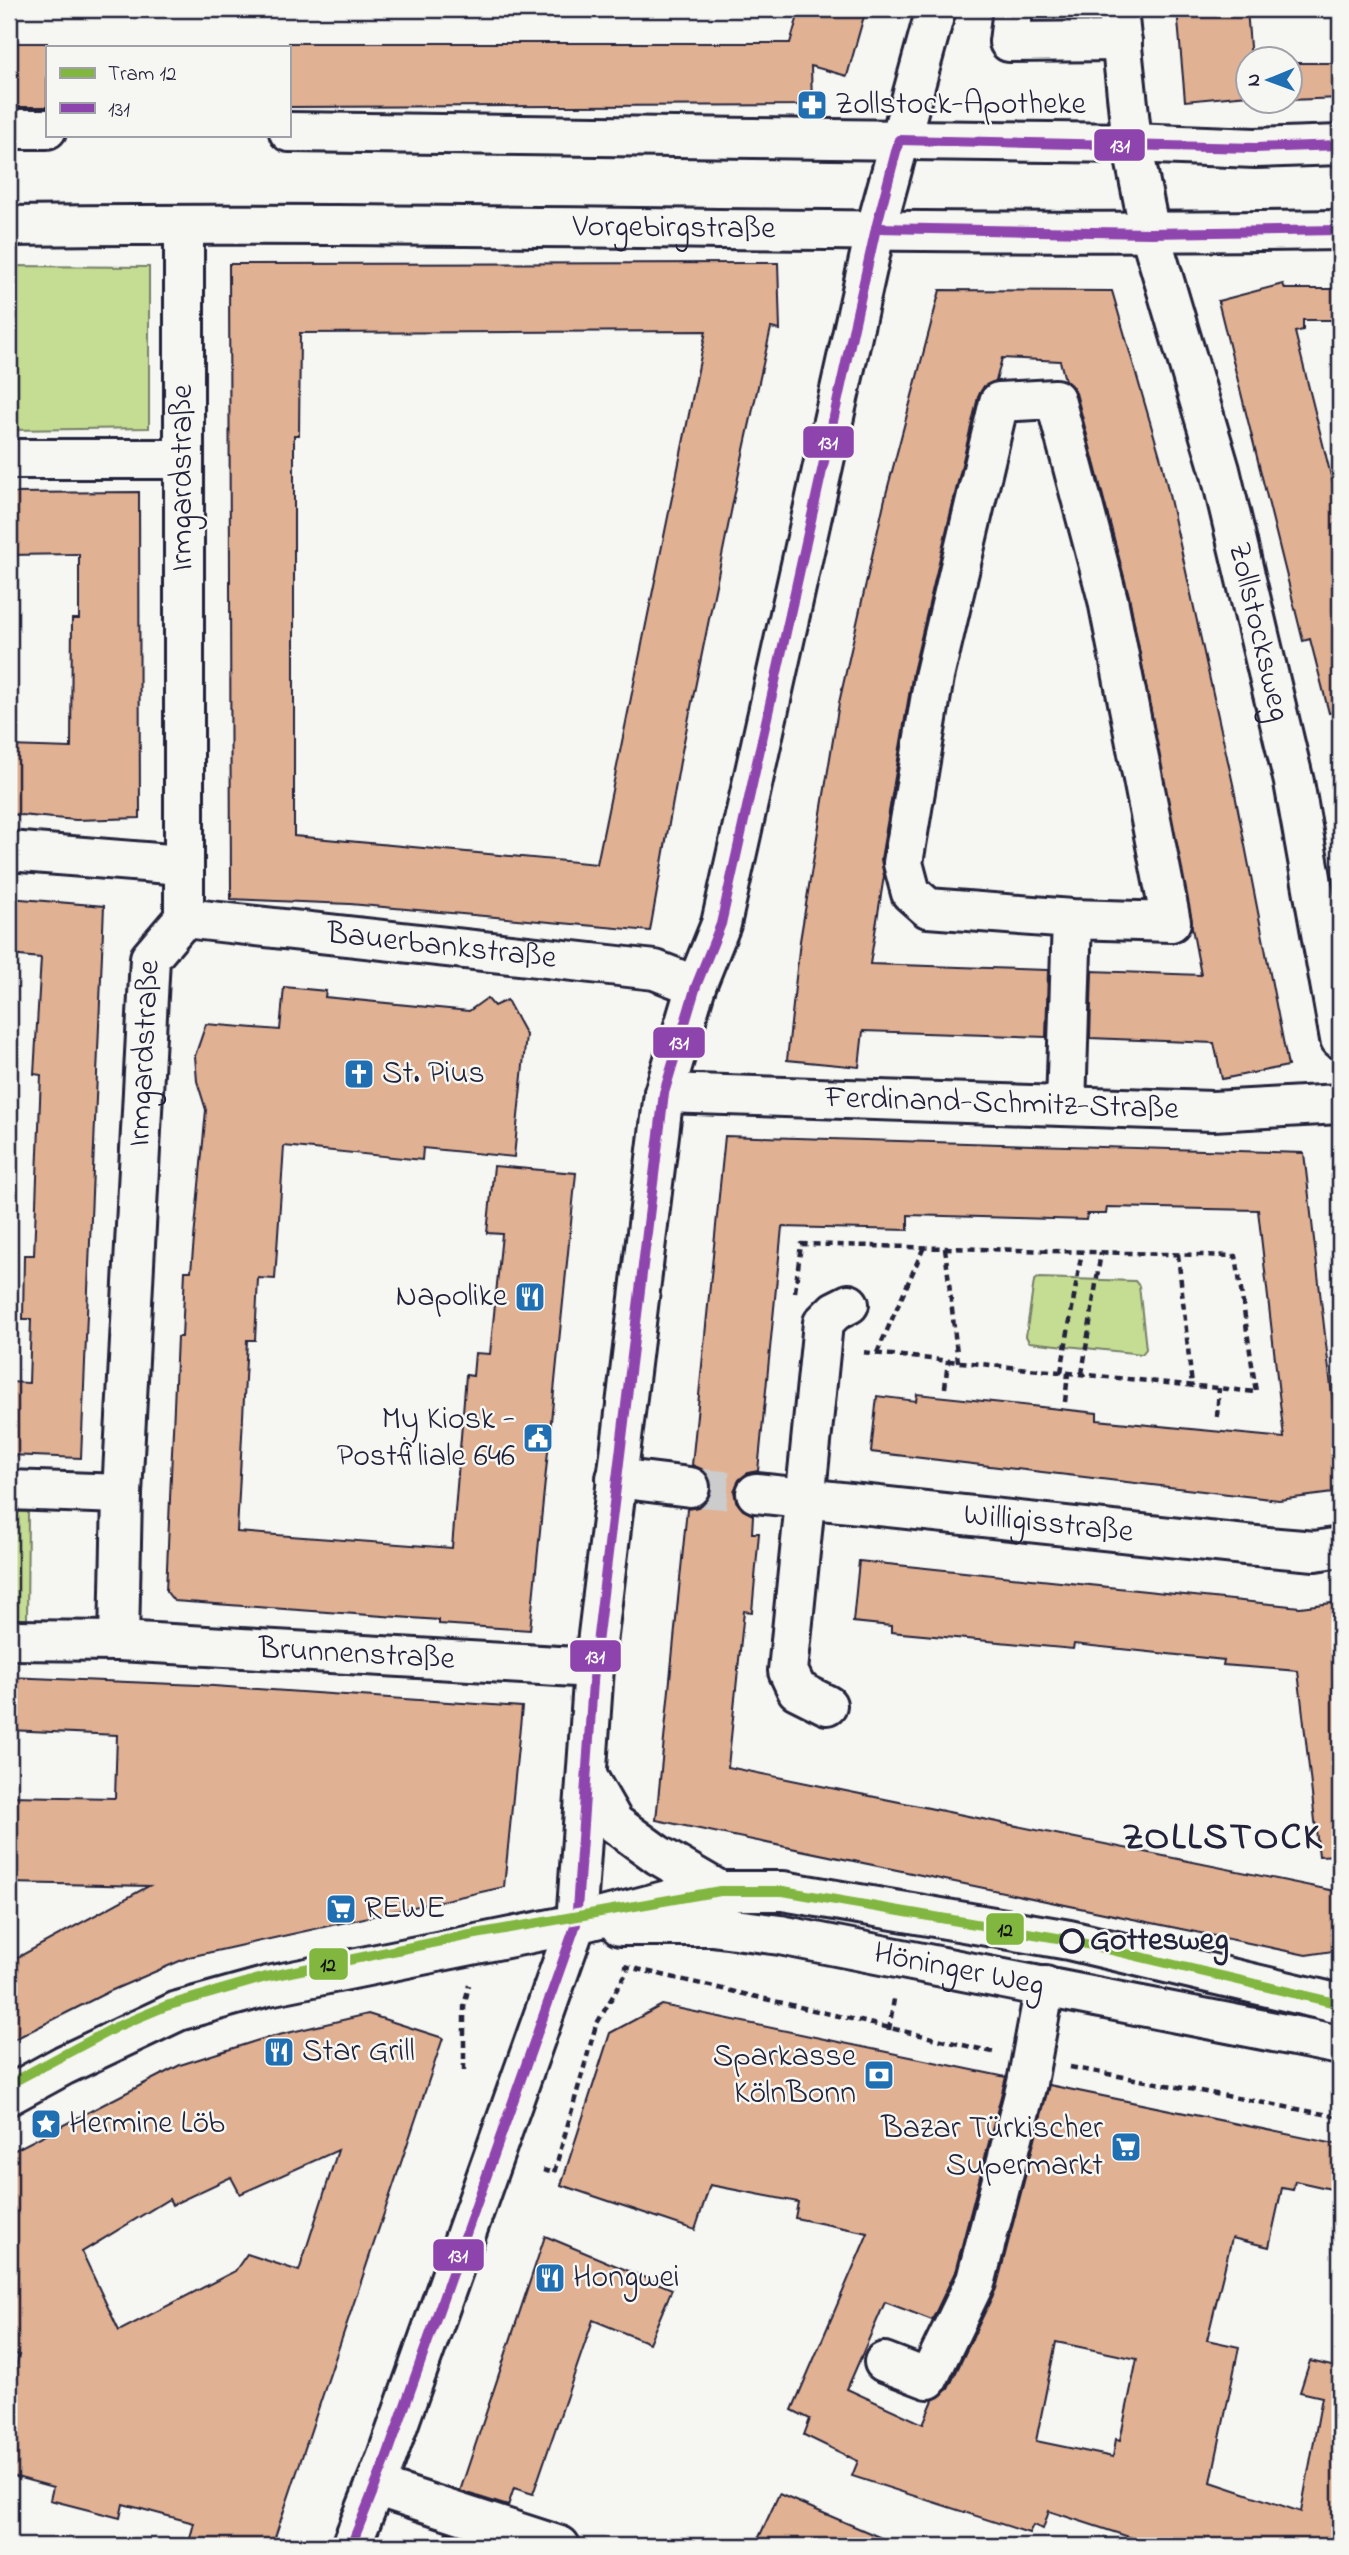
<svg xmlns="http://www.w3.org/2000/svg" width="1349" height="2555" font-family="'Indie Flower',sans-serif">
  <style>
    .green { fill: #c5dd93; stroke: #748067; stroke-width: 2 }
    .building { fill: #e1b193; stroke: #22223b; stroke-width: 2; fill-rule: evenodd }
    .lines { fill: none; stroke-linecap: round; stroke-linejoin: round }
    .minor-tunnel { stroke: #cccccd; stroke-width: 38; stroke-dasharray: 38 19; stroke-linecap: butt }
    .minor-casing { stroke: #22223b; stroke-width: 44 }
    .major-casing { stroke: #22223b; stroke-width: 44 }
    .path { stroke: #22223b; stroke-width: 4.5; stroke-dasharray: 7 5; stroke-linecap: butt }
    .minor { stroke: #f6f6f2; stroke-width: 38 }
    .major { stroke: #f6f6f2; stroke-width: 38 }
    .bus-1-casing { stroke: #f6f6f2; stroke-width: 16 }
    .bus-1 { stroke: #8e44ad; stroke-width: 10 }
    .tram-1-casing { stroke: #f6f6f2; stroke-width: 16 }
    .tram-1 { stroke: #81b63f; stroke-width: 10 }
    .stop-dot { fill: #f6f6f2; stroke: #22223b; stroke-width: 3.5 }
    .labels { text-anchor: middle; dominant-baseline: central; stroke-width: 5; stroke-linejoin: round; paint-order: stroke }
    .poi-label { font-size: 32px; fill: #22223b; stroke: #f6f6f2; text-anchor: start }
    .street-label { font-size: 32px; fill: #22223b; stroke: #f6f6f2 }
    .stop-label { font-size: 32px; font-weight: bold; fill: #22223b; stroke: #f6f6f2; text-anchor: start }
    .district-label { font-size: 38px; font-weight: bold; letter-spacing: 2px; fill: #22223b; stroke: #f6f6f2 }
    .line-badge { stroke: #f6f6f2; stroke-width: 2.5 }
    .badge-label { font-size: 19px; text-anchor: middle; font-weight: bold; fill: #fff }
    .pale-badge-label { font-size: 19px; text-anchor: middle; font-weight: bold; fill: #111 }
  </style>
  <rect width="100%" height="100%" fill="#f6f6f2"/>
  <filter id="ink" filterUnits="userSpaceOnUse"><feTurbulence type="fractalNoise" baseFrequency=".0143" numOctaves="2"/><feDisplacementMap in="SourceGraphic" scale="14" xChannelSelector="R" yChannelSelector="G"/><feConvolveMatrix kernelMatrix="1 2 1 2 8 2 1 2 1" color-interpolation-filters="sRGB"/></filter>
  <g filter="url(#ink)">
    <g class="green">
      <path d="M9,266L149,267V428L9,430Z"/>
      <path d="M1038,1278L1135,1281L1139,1286L1146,1349L1142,1354L1029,1342L1026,1336L1034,1281Z"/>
      <path d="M9,1512H28L27,1620L9,1619Z"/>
    </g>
    <g class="building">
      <path d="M800,9H866L847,76L811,66L812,105L289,107V43H790Z"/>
      <path d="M1177,9H1247L1251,60H1248V95L1185,101Z"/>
      <rect x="9" y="43" width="38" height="64"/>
      <path d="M1290,63H1340V98L1290,100Z"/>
      <path d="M778,263L780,330L771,328L741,463L681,756L650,931L350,904L231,899L229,264ZM706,331L597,864L294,836V435H299L300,333Z"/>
      <path d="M1283,284L1285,289H1340V320H1303V330L1295,332L1340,512V711L1329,713L1310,639L1303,641L1218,301Z"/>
      <path d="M940,290L1112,291L1162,463L1233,784L1288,1066L1222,1079L1214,1043L1090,1038L1092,971L1201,975L1129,596L1076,393L1065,380L1060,361L1002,358L996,381L984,386L978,397L913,672L881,859L884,876L870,964L1048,970L1046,1037L863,1031L859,1067L787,1060L800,941L839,703L886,494Z"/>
      <path d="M139,492L140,818L76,820L9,814V746L71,748L72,619H79V554L9,555V493Z"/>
      <path d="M9,898L104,906L81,1458L9,1455V1382L29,1383L31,1319H23L24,1255H34L41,1075L34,1074L41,958L9,955Z"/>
      <path d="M284,987L326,991L325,997L469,1011L487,998L494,1006L507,1000L526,1035L514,1157L423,1148L422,1160L284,1146L275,1279L258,1278L255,1340H247L237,1532L452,1548L466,1375L473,1376L475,1353L490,1354L502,1234L487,1233L494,1166L576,1173L530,1630L439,1624V1620L174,1601L166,1591L177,1337H182L185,1271H191L206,1110L197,1081L195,1056L206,1024L280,1030Z"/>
      <path d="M725,1136L1304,1153L1340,1465V1492L1279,1500L871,1452L877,1396L916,1401L917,1394L1097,1413V1420L1284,1438L1258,1210L1107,1207L1106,1214H1087L1086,1220L908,1215V1230L782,1227L758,1471L748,1473L739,1480L734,1491L736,1501L743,1510L753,1515L752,1533H759L752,1612L744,1611L728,1767L1340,1892V1950L1306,1955L656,1820L687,1509L698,1507L707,1501L712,1489L710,1478L704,1470L692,1465Z"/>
      <path d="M859,1561L1300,1607L1340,1602V1855L1319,1856L1298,1671L1223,1665L1224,1660L1074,1644L1073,1649L891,1632V1626L853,1622Z"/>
      <path d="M9,1677L199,1685L522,1707L504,1887L189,1957L108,1992L9,2042V1962L149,1886L9,1883V1796L115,1798L117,1735L9,1730Z"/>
      <path d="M662,2005L1006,2077L955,2272L932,2320L885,2302L847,2389L923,2424L933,2400L948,2389L996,2289L1049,2085L1340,2145V2191L1295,2181L1293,2190L1282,2188L1269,2247L1232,2238L1207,2340L1239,2347L1211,2482L1301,2512L1322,2397L1300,2392L1310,2361L1340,2368V2546H1157L1049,2511L1043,2529L1033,2525L1029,2533L852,2476L858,2461L804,2435L810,2419L792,2410L868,2233L795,2218L798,2202L710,2185L695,2230L561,2185L610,2033ZM1056,2342L1137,2359L1120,2440L1116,2439L1113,2457L1036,2441Z"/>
      <path d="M368,2014L443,2038L272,2546H188L194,2523L123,2504L120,2518L50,2500L53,2487L9,2475V2392L19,2355L9,2352V2153L180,2065L262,2039ZM338,2150L299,2271L247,2254L235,2271L119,2331L82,2252L169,2199L172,2205L231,2177L240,2194Z"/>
      <path d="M545,2236L672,2289L649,2343L593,2320L533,2494L514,2488L508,2506L460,2491Z"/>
      <path d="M779,2494L900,2546H755Z"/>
      <path d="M446,2532L486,2545L441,2546Z"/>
    </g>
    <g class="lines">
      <path class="minor-tunnel" d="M690,1487L756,1493"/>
      <g class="minor-casing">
        <g id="minor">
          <path d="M1013,9L1009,42L1122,41"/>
          <path id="s1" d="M1118,9L1132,143L1150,233L1220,470L1294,782L1340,1039"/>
          <path d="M9,459H183"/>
          <path d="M9,851L182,865"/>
          <path id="s2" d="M184,918L655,970L696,986"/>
          <path id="s3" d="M664,1093L1213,1111L1340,1104"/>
          <path d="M1066,1106L1072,919L928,908L911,893L903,863L934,677L999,402L1055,399L1108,600L1171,922L1072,919"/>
          <path d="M616,1478L690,1487"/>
          <path d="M9,1490L122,1494"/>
          <path id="s4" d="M756,1493L1245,1545L1315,1551L1340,1547"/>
          <path id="s5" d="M9,1640L119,1641L594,1668"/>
          <path id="s6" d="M119,1641L122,1494L150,958L184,918V226"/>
          <path d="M827,1705L797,1690L788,1671L823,1323L835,1311L849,1304"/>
          <path d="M587,1776L614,1823L658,1855L720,1891"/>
          <path id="s7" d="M620,1926H712L780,1935L1340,2045"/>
          <path d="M9,2095L64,2065L178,2011L268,1986L576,1924L687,1895L720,1891H783L1069,1940L1340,2004"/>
          <path d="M884,2362L928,2379L976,2280L1027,2083L1045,1986"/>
          <path d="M375,2486L560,2546"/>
          <path d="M351,2546L386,2459L576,1924L594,1668L664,1093L696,986L721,924L876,228L936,9"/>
        </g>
      </g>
      <g class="major-casing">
        <g id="major">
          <path d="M9,129H47"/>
          <path d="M289,132L1132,143L1255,148L1340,145"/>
          <path id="s8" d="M9,226C453,220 897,237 1340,230"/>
        </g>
      </g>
      <g class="path">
        <path d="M945,1248L958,1362"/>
        <path d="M1178,1254L1192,1386"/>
        <path d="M795,1292L801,1244L1236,1256L1256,1392L862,1352L861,1354"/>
        <path d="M877,1353L924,1247"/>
        <path d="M1061,1372L1082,1251"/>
        <path d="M1082,1374L1101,1252"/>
        <path d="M945,1388L948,1360"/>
        <path d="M1065,1402L1068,1373"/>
        <path d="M1217,1417L1219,1388"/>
        <path d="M624,1966L993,2052"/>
        <path d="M889,2030L894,1999"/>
        <path d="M1070,2067L1340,2117"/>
        <path d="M464,2071V2007L469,1985"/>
        <path d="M543,2170L554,2173L596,2025L628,1970"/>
      </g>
      <use href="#minor" class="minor"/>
      <use href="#major" class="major"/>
      <g class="bus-1-casing">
        <g id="bus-1">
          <path d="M899,140L1255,148L1340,145"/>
          <path d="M876,228L1150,233L1340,230"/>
          <path d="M351,2546L386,2459L576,1924L594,1668L664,1093L696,986L721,924L876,228L899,140"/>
        </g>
      </g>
      <use href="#bus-1" class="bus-1"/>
      <g class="tram-1-casing">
        <path id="tram-1" d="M9,2084L116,2027L166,2006L266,1977L470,1935L720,1891H783L1069,1940L1340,2004"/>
      </g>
      <use href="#tram-1" class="tram-1"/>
    </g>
  </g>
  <defs>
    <g id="pharmacy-square" transform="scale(1.575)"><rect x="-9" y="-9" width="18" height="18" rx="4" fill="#1f6fb2" stroke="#f6f6f2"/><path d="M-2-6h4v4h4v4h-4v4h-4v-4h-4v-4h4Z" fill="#fff"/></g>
    <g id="church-square" transform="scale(1.575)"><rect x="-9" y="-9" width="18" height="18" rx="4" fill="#1f6fb2" stroke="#f6f6f2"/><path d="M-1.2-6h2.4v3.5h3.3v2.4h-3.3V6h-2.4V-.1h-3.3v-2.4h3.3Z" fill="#fff"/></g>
    <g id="restaurant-square" transform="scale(1.575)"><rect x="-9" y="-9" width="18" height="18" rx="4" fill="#1f6fb2" stroke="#f6f6f2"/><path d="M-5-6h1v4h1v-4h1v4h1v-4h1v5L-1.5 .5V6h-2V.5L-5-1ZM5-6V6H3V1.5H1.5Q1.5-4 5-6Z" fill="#fff"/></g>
    <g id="civic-square" transform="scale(1.575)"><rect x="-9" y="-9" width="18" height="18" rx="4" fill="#1f6fb2" stroke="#f6f6f2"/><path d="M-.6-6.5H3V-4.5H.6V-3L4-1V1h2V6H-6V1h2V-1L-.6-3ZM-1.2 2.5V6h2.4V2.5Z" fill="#fff"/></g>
    <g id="supermarket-square" transform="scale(1.575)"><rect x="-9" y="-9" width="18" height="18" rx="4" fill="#1f6fb2" stroke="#f6f6f2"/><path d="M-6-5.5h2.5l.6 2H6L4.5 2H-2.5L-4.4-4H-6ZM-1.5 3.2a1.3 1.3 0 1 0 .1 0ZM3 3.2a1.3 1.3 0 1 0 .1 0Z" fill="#fff"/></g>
    <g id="bank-square" transform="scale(1.575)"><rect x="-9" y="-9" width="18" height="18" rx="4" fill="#1f6fb2" stroke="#f6f6f2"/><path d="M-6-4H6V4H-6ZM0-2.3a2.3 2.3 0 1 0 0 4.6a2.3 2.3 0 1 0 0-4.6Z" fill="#fff"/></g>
    <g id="sight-square" transform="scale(1.575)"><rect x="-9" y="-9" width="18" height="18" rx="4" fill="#1f6fb2" stroke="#f6f6f2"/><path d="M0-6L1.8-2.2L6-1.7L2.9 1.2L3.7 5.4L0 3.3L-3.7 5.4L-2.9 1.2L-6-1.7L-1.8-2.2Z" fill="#fff"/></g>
  </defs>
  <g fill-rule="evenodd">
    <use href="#pharmacy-square" x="812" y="105"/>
    <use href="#church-square" x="359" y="1074"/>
    <use href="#restaurant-square" x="530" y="1297"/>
    <use href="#civic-square" x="538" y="1438"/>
    <use href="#supermarket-square" x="341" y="1909"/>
    <use href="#restaurant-square" x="279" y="2052"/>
    <use href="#bank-square" x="879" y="2075"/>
    <use href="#sight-square" x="46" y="2124"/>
    <use href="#supermarket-square" x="1126" y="2147"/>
    <use href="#restaurant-square" x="550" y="2278"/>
  </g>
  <circle class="stop-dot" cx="1072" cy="1941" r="11"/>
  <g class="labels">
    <g class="poi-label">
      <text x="835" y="105">Zollstock-Apotheke</text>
      <text x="382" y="1074">St. Pius</text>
      <text x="507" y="1297" text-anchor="end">Napolike</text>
      <text x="515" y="1420" text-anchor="end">My Kiosk -<tspan x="515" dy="37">Postfiliale 646</tspan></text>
      <text x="364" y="1909">REWE</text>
      <text x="302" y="2052">Star Grill</text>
      <text x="856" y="2057" text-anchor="end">Sparkasse<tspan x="856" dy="37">KölnBonn</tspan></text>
      <text x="69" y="2124">Hermine Löb</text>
      <text x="1103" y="2129" text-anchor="end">Bazar Türkischer<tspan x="1103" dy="37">Supermarkt</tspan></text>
      <text x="573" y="2278">Hongwei</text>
    </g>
    <g class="street-label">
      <text stroke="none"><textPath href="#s8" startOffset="665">Vorgebirgstraße</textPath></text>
      <text transform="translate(183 478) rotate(-90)">Irmgardstraße</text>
      <text stroke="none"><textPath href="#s1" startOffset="640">Zollstocksweg</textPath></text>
      <text stroke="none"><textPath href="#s2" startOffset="259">Bauerbankstraße</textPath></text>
      <text stroke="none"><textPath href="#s6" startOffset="588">Irmgardstraße</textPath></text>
      <text stroke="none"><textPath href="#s3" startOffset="338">Ferdinand-Schmitz-Straße</textPath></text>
      <text stroke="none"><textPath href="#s4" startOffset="294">Willigisstraße</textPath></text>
      <text stroke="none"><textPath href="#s5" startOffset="348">Brunnenstraße</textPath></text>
      <text stroke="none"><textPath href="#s7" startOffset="343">Höninger Weg</textPath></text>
    </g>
    <g class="stop-label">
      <text x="1090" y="1941">Gottesweg</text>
    </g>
    <g class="district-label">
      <text x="1223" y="1839">ZOLLSTOCK</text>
    </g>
  </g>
  <g class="line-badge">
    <rect x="1093" y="128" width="53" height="34" rx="7" fill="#8e44ad"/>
    <rect x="802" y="425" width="53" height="34" rx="7" fill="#8e44ad"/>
    <rect x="652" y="1026" width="54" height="33" rx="7" fill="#8e44ad"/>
    <rect x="569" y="1639" width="53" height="34" rx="7" fill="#8e44ad"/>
    <rect x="985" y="1912" width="40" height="34" rx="7" fill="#81b63f"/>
    <rect x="308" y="1947" width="41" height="34" rx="7" fill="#81b63f"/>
    <rect x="432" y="2238" width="53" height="34" rx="7" fill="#8e44ad"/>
  </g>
  <g class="badge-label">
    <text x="1120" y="152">131</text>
    <text x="828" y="449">131</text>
    <text x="679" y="1049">131</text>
    <text x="595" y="1663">131</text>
    <text x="458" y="2262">131</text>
  </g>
  <g class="pale-badge-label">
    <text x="1005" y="1936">12</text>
    <text x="328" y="1971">12</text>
  </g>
  <rect width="1349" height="2555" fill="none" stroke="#f6f6f2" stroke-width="35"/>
  <rect x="18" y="18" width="1314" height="2520" fill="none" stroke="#22223b" stroke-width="2.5" filter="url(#ink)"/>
  <rect x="46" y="46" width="245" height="91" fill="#f6f6f2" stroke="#a1a1a9" stroke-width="2"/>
  <rect x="60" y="68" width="35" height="10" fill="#81b63f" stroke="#a1a1a9" stroke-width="2"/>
  <text x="108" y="80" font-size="21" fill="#22223b">Tram 12</text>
  <rect x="60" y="103" width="35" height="10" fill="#8e44ad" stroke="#a1a1a9" stroke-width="2"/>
  <text x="108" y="116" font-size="21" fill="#22223b">131</text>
  <g transform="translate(1269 80) rotate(269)"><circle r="33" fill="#f6f6f2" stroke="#a1a1a9" stroke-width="2"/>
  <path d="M0-5L12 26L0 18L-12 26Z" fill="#1f6fb2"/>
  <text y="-10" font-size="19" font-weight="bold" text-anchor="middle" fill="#22223b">N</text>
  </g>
</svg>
